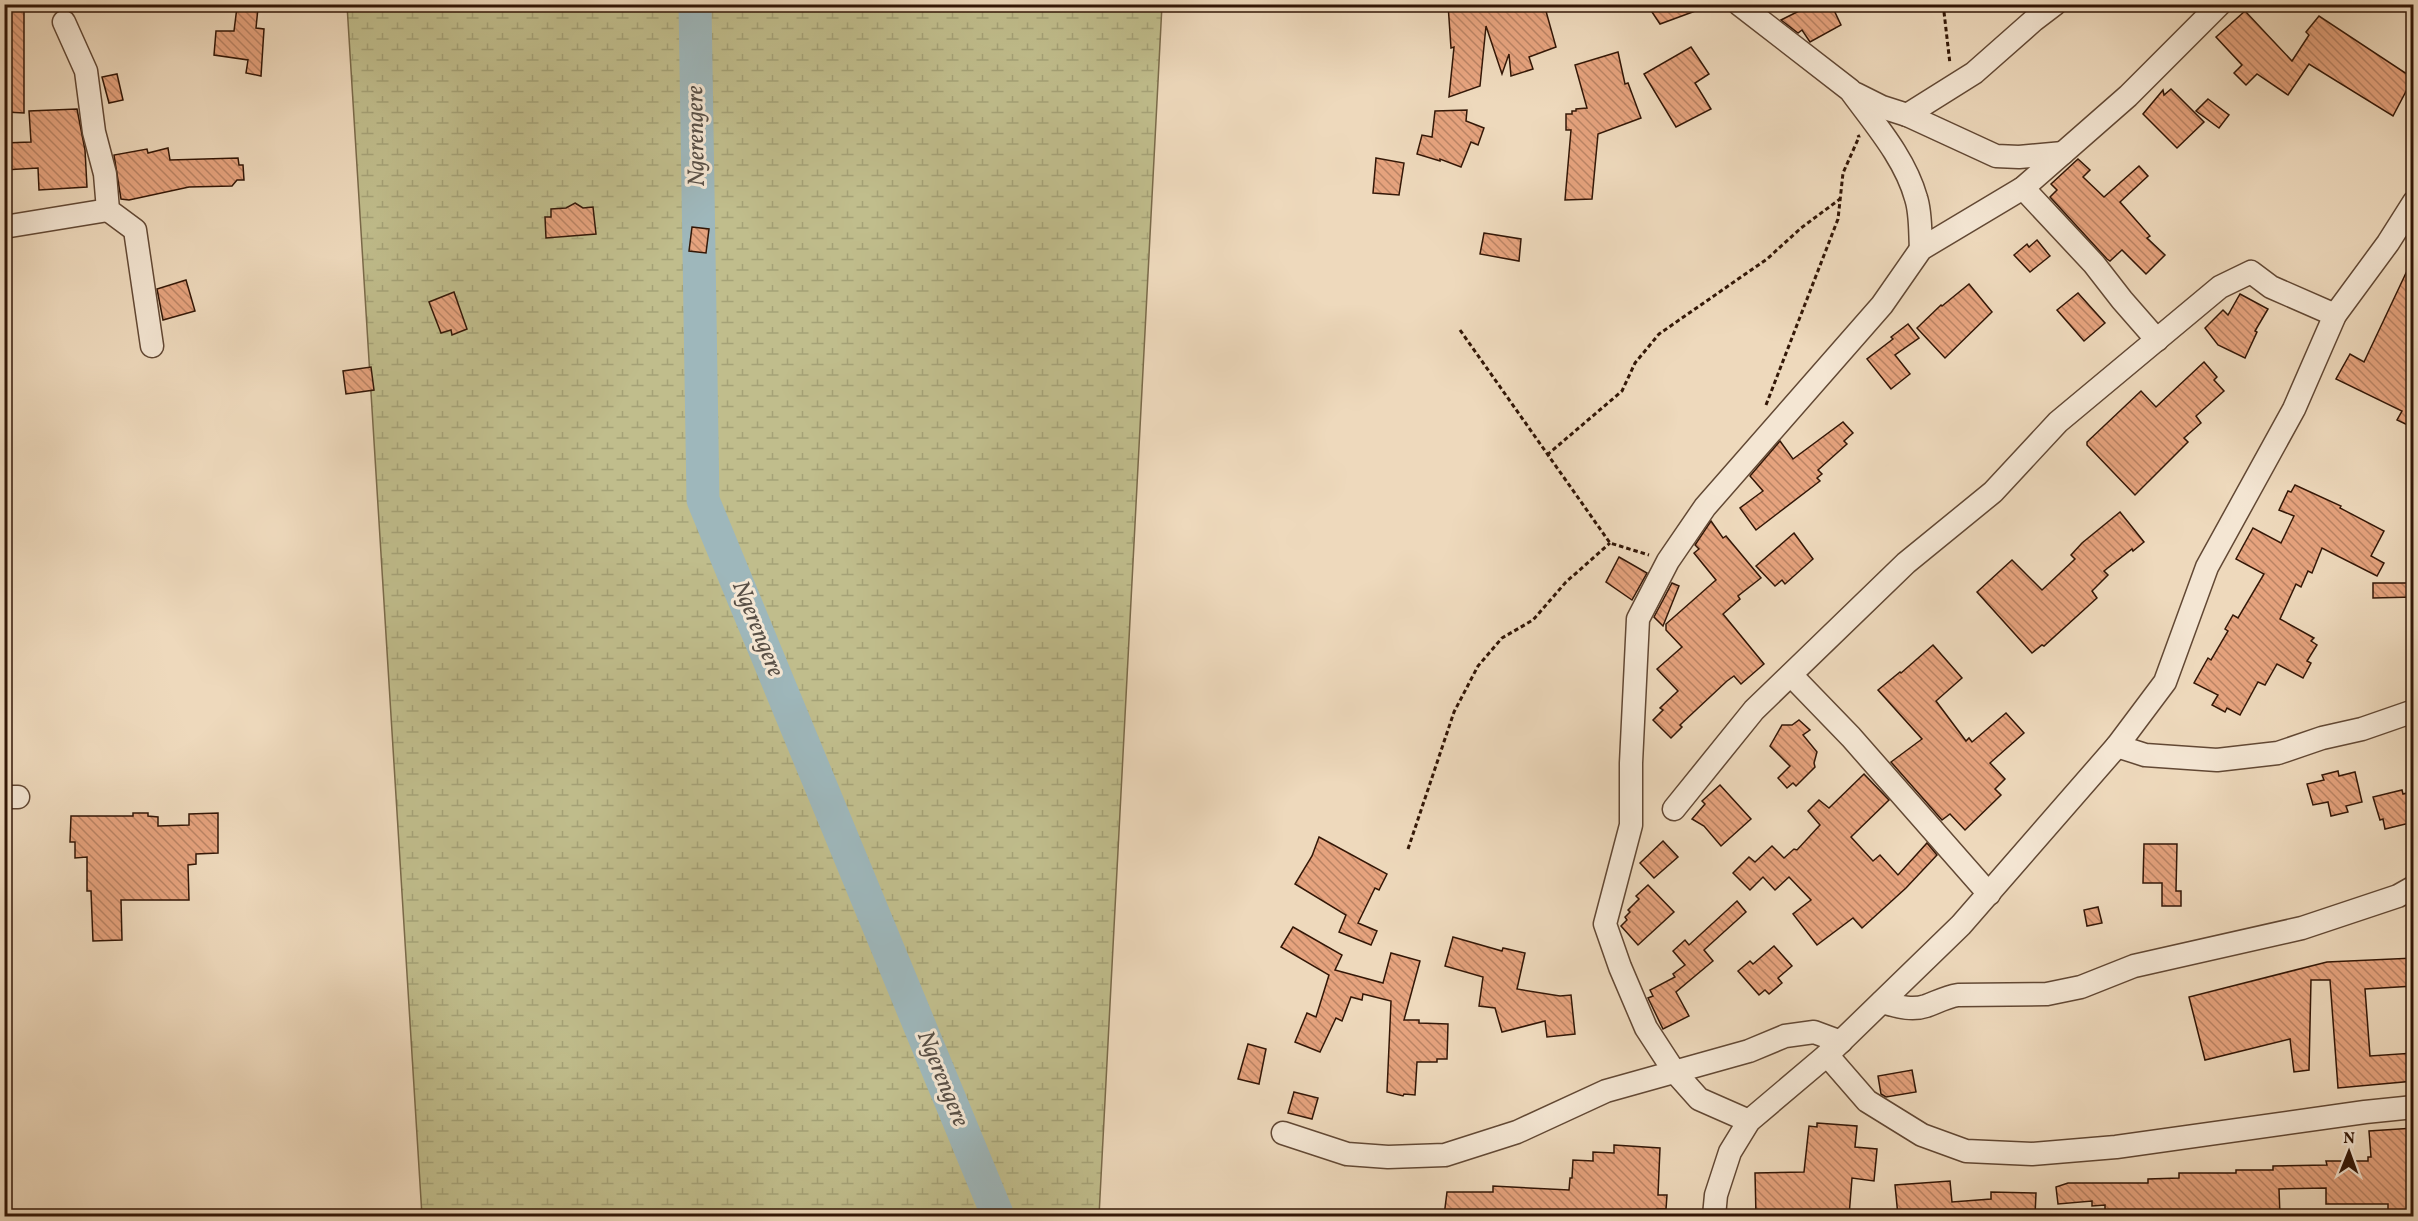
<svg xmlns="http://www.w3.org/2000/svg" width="2418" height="1221" font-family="Vollkorn,serif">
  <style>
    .wetland { fill: url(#wetland-marsh); stroke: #7a6a4a; stroke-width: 1.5 }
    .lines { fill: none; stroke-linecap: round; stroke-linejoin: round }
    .river { stroke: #9eb7bb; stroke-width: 33 }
    .building { fill: url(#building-back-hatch); stroke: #331707; stroke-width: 1.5 }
    .minor-casing { stroke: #624834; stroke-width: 25 }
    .path { stroke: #331707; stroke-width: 3; stroke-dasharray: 4.5 3; stroke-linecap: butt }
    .minor { stroke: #f4e6d3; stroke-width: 22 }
    .labels { text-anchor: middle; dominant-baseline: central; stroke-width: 6; stroke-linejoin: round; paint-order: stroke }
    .water-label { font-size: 24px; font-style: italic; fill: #584f46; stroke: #f4e6d3 }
  </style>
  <defs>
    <pattern id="wetland-marsh" width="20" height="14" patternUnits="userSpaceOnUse" patternTransform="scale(1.5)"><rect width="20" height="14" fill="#c0bd8c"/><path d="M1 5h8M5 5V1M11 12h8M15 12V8" fill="none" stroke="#a5a277"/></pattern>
    <pattern id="building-back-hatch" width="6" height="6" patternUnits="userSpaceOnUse" patternTransform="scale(1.5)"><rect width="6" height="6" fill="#e6a37e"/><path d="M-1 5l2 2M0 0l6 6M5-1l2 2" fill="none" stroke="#bb8465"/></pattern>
  </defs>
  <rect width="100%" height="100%" fill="#eed9bc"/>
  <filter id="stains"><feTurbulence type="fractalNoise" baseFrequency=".00333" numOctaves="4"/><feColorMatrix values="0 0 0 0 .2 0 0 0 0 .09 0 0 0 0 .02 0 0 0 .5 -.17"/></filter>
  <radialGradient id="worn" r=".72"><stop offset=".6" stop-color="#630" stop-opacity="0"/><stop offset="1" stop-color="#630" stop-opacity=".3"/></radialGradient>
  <path class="wetland" d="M347,5H1162L1099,1216H422Z"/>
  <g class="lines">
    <path class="river" d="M695,4L703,500L998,1216"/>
  </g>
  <g class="building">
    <path d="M4,4H24V113L6,112L9,63H4Z"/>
    <path d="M1448,4H1544L1556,47L1529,57L1533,69L1511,76L1509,54L1502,74L1486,26L1480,86L1449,97L1454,47L1451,48Z"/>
    <path d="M1660,4H1709V6L1660,24L1650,9Z"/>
    <path d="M1813,4H1831L1841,25L1810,42L1802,30L1798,33L1781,20Z"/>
    <path d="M237,7L258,8L256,28L264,29L261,76L246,73L248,60L214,55L216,31H234Z"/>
    <path d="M2245,11L2292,61L2309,35L2306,32L2319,16L2413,78L2393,116L2309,64L2288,95L2257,74L2246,85L2234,73L2242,65L2216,37Z"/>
    <path d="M1691,47L1709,74L1695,83L1711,109L1676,127L1644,74Z"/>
    <path d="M1618,52L1625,84L1628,83L1641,118L1598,134L1592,199L1565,200L1571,130H1566V114H1572V111H1576V109L1587,108L1575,65Z"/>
    <path d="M117,74L123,100L109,103L102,77Z"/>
    <path d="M2171,89L2204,122L2177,148L2143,114L2163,90L2164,95Z"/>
    <path d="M2208,99L2229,115L2219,128L2196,111Z"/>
    <path d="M77,109L85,150L87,187L39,190L38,168L4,170V143L31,142L29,111Z"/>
    <path d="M1467,110L1466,121L1484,128L1478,145L1471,142L1461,167L1440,159V161L1417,154L1422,135L1432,137L1435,111Z"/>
    <path d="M168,148L170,160L238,158L239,165H243L244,180H237L232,186L189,187L129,200L121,199L114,155L147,149L148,153Z"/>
    <path d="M1376,158L1404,163L1399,195L1373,193Z"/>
    <path d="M2078,159L2090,170L2083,177L2104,197L2139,166L2148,176L2120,202L2150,236L2147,238L2165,255L2146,274L2122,250L2110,261L2107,259L2050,197L2057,190L2051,184Z"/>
    <path d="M575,203L583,208L593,207L596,234L546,238L545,217H551V209L566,208Z"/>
    <path d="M692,227L709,229L706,253L689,251Z"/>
    <path d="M1484,233L1521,239L1519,261L1480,254Z"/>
    <path d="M2037,240L2050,256L2030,272L2014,255L2027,244L2029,247Z"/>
    <path d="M2414,256V428L2397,420L2402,411L2336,379L2350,354L2364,362Z"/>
    <path d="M186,280L195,311L163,320L157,289Z"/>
    <path d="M1969,284L1992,312L1945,358L1917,328L1941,305L1942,306Z"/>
    <path d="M454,292L467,329L452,335L451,330L441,333L429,302Z"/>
    <path d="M2078,293L2105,323L2084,341L2057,310Z"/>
    <path d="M2240,294L2268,309L2255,331L2257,332L2245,358L2218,345L2205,328L2223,310L2228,315Z"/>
    <path d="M1908,324L1919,338L1895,355L1910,374L1891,389L1867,359L1893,339L1891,337Z"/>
    <path d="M2204,362L2217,377L2214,380L2224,391L2196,416L2201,423L2184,438L2188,442L2135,495L2087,445V442L2141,391L2156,407Z"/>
    <path d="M371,367L374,390L346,394L343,371Z"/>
    <path d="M1843,422L1853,433L1844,441L1847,444L1818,470L1822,474L1817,478L1820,481L1756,530L1740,508L1763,491L1750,476L1780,441L1793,459Z"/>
    <path d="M2295,485L2341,506L2340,508L2384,531L2371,556L2384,563L2377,576L2322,548L2312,573L2308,571L2301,587L2296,584L2280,619L2314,638L2311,641L2317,645L2307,661L2311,663L2303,678L2277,664L2265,685L2258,682L2240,715L2227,708L2225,712L2212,705L2218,695L2194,683L2208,658L2211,660L2228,631L2225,629L2233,615L2238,618L2264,574L2236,559L2253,528L2281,543L2294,516L2279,510L2288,491L2291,492Z"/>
    <path d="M2120,512L2144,542L2133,551L2132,549L2104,571L2108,575L2092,591L2097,598L2044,646L2042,645L2032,653L1977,592L2012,560L2042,590L2075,559L2071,555L2082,543Z"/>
    <path d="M1711,521L1723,538L1726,536L1761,578L1738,596L1740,599L1723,614L1764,664L1741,684L1734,676L1727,681L1680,725L1682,727L1671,738L1653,720L1663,710L1660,708L1678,691L1657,669L1682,647L1666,630V624L1716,580L1694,553L1699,549L1695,545Z"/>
    <path d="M1794,533L1813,559L1785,584L1782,580L1775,586L1756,566Z"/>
    <path d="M1619,557L1647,573L1632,600L1606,582Z"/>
    <path d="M1672,583L1679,586L1663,626L1654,617Z"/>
    <path d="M2373,583H2414V597L2373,598Z"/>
    <path d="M1933,645L1962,678L1936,701L1966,741L1969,738L1972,742L2006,713L2024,733L1990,763L2005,779L1995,789L2001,795L1965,830L1950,814L1942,820L1891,762L1922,739L1878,690L1900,672L1901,673Z"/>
    <path d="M1799,720L1810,730L1803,735L1817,752L1814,763L1815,767L1796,786L1793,783L1787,788L1778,778L1790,766L1770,746L1782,725H1792Z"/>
    <path d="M2338,771L2339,776L2355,772L2362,802L2346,806L2348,812L2331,816L2328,802L2313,805L2307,784L2324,780L2322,775Z"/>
    <path d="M1864,774L1889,800L1851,837L1873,861L1880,855L1898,875L1927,843L1937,855L1906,888L1862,928L1853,918L1817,945L1793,914L1811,900L1789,877L1775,890L1763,877L1750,890L1733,873L1749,857L1755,862L1772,846L1784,858L1794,849L1797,850L1820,825L1808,811L1819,800L1829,808Z"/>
    <path d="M1720,785L1751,819L1721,846L1704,826L1692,819L1705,804L1702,801Z"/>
    <path d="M2402,790L2403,794L2414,791V822L2385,829L2383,819L2380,820L2373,797Z"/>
    <path d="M133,813H148V816L158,817V826L189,825V814L218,813V853L196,854V864L188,865L189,900H121L122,940L93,941L91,891H87V857L75,858V842H70L71,816H133Z"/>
    <path d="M1319,837L1387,874L1379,890L1375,888L1358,923L1377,931L1371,945L1339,932L1346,915L1295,884L1312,856Z"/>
    <path d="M1663,841L1678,857L1654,878L1640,863Z"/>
    <path d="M2144,844H2177L2176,891H2181V906H2162V883H2143Z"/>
    <path d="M1648,885L1674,912L1638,945L1621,926L1627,920L1625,917L1630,912L1628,910L1639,899L1636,896Z"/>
    <path d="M1737,901L1746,912L1704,950L1713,961L1676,992L1689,1016L1663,1029L1648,998L1653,996L1650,990L1675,977L1673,974L1685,965L1673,951L1685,940L1689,945Z"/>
    <path d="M2098,907L2102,923L2087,926L2084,910Z"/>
    <path d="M1293,927L1342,955L1335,970L1383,983L1391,953L1420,961L1404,1020H1419V1023L1448,1024L1447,1059H1437V1062H1417L1415,1095L1404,1094L1403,1096L1387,1092L1391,1001L1363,994L1362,1000L1351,997L1342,1021L1336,1018L1320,1052L1295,1042L1307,1013L1316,1017L1329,975L1281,947Z"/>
    <path d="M1453,937L1502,951L1503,948L1525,953L1517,989L1560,996L1571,995L1575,1034L1547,1037L1545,1021L1502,1032L1495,1008L1479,1006L1483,977L1445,966Z"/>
    <path d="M1774,946L1792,966L1778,978L1782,983L1769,994L1765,990L1759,995L1738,971L1750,961L1753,964Z"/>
    <path d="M2414,958V986L2365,989L2370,1056L2414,1053V1081L2338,1088L2330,980H2311L2309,1070L2294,1072L2290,1039L2205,1060L2189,997L2327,962Z"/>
    <path d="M1248,1044L1266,1049L1259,1084L1238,1079Z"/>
    <path d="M1912,1070L1916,1092L1886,1097L1881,1094L1878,1076Z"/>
    <path d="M1294,1092L1318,1098L1312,1119L1288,1113Z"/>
    <path d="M1817,1123L1857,1126L1855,1147L1877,1149L1874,1181L1852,1178L1849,1216H1756L1755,1173L1804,1172L1809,1126L1817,1127Z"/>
    <path d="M2414,1128V1216H2388V1204H2326V1188L2279,1189L2280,1216H2105V1205L2092,1206V1201L2058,1204L2056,1187L2068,1183H2148V1179L2179,1178V1173H2236V1170H2273V1166L2327,1165L2326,1161H2368V1157H2371L2369,1131Z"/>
    <path d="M1614,1145L1660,1148L1658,1195H1667L1666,1209H1657L1656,1216H1569L1503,1212V1216H1444L1447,1192H1493V1186L1569,1190L1570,1178H1572L1573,1160L1593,1161V1152L1614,1153Z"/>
    <path d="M1950,1181L1952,1202L1991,1199V1192L2036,1193L2035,1216H1898L1895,1185Z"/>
  </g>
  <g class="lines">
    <g class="minor-casing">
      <g id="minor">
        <path d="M1739,4L1850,90C1874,123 1905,158 1916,198C1921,213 1920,233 1921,249"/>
        <path d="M64,22L86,71L94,132L105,174L108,210L135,230L152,346"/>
        <path d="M1856,94L1882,107L1907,115L1996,156L2019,157L2063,153"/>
        <path d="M1907,115L1974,73L2034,20L2055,4"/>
        <path d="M2023,188L2094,264L2122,300L2157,340"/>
        <path d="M4,227L108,210"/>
        <path d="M1791,675L1851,737L1989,894"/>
        <path d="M2117,746L2145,755L2217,760L2278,753L2322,738L2362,729L2414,711"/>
        <path d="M4,797H18"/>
        <path d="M1674,809L1754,710L1906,563L1993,492L2058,422L2220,287L2251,272L2271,287L2335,315"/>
        <path d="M1882,1002C1897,1006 1911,1011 1926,1006C1937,1002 1946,997 1958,995L2047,994L2081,987L2134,966L2302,928L2398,896L2414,887"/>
        <path d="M1827,1055L1867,1101L1922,1135L1966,1151L2032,1154L2116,1147L2365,1112L2414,1107"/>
        <path d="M1749,1121L1699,1099L1674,1071L1646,1028L1620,967L1605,924L1631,825V763L1638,619L1668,561L1705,507L1882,305L1921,249L2023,188L2128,96L2220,4"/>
        <path d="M1283,1133L1347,1154L1388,1157L1445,1155L1517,1132L1606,1091L1749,1051L1785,1036L1814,1032L1841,1042"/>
        <path d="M1714,1216L1716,1195L1730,1152L1749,1121L1827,1055L1961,925L2117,746L2165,682L2207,567L2294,409L2335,315L2388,243L2414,202"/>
      </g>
    </g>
    <g class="path">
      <path d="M1944,12L1950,64"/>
      <path d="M1460,330L1610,543L1649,555"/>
      <path d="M1766,405L1838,219L1843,173L1859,137L1858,135"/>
      <path d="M1547,455L1622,391L1635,363L1659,334L1767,259L1801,228L1840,199"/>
      <path d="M1408,849L1454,712L1478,666L1502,638L1533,620L1566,582L1610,543"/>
    </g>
    <use href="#minor" class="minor"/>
  </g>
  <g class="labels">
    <g class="water-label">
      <text transform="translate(697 136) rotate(-91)">Ngerengere</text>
      <text transform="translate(757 629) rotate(68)">Ngerengere</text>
      <text transform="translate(942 1079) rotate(68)">Ngerengere</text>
    </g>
  </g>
  <rect width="2418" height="1221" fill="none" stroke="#eed9bc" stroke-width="24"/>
  <rect x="6" y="6" width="2406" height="1209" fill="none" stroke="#331707" stroke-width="3"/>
  <rect x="12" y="12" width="2394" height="1197" fill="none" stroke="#331707" stroke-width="1.5"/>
  <g transform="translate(2349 1152) rotate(1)" stroke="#f4e6d3" stroke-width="4.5" paint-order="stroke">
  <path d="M0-4.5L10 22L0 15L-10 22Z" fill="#331707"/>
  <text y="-9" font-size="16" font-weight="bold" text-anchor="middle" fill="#331707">N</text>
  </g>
  <rect width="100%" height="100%" filter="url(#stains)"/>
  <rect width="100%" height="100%" fill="url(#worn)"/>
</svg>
